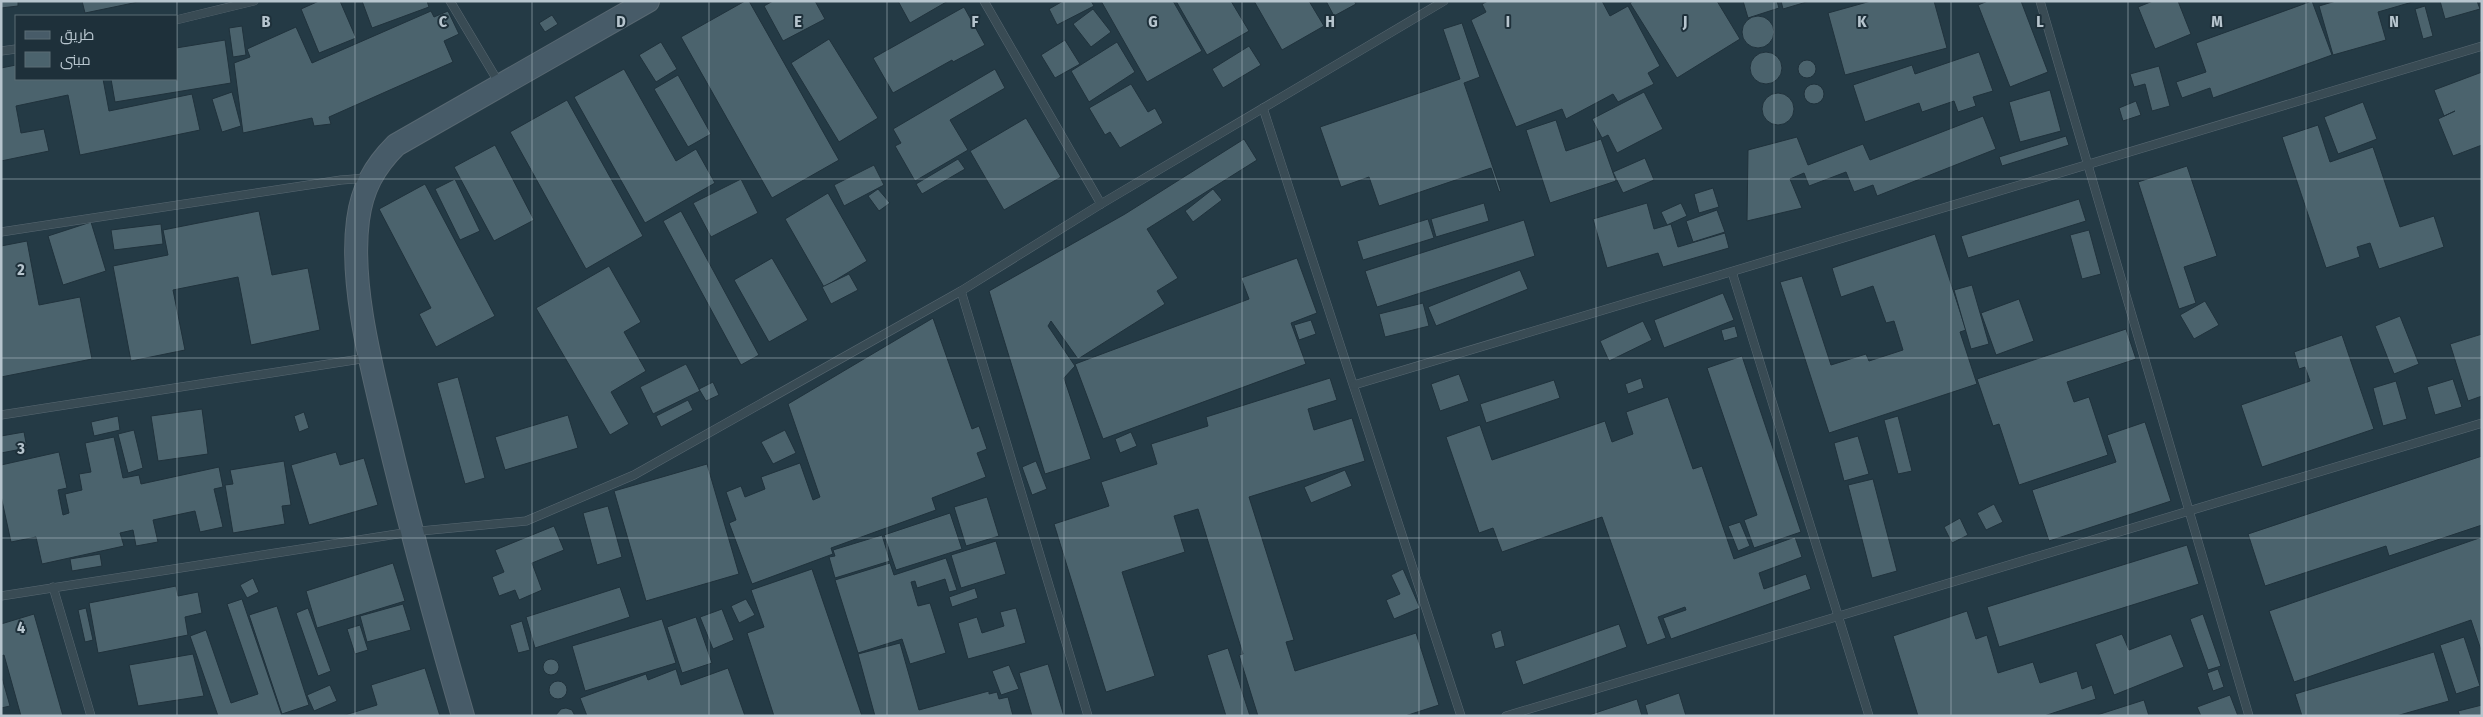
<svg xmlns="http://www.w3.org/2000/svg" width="2483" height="717" font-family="'Fira Sans Condensed',Cairo,sans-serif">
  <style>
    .building { fill: #4b636d; stroke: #20323c }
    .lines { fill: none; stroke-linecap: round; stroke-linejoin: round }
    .lane-casing { stroke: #586872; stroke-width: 9 }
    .secondary-casing { stroke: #586872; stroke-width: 24 }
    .lane { stroke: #394b54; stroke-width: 8 }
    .secondary { stroke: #475b68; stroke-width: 22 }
    .grid { fill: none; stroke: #b7c5ce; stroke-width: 1; stroke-opacity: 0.55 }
    .grid-label { font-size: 16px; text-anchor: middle; font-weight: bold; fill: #b7c5ce; stroke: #1e303a; stroke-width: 4; stroke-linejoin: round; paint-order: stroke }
  </style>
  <rect width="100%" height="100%" fill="#243a45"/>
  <g class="building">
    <path d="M1,1H18V6L1,8Z"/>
    <path d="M82,1H143L85,13Z"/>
    <path d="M319,1H340L356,38L319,53L301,9Z"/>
    <path d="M362,1H427L429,7L372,28Z"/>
    <path d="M745,1H749L839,160L772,198L681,37Z"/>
    <path d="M773,1H815L825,19L783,41L764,6Z"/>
    <path d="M898,1H948L910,23Z"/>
    <path d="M1063,1H1091L1094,6L1057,25L1049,9Z"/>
    <path d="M1101,1H1173L1202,51L1147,82Z"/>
    <path d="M1176,1H1231L1249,31L1207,55Z"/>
    <path d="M1254,1H1309L1324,26L1282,50Z"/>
    <path d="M1326,1H1354L1356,4L1334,16Z"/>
    <path d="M1488,1H1602L1610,16L1628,6L1660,66L1648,73L1654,84L1618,102L1613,94L1566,119L1562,109L1516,127L1471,20L1486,12L1482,4Z"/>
    <path d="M1633,1H1717L1740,39L1677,78L1630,3Z"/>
    <path d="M1743,1H1777L1779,8L1748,18Z"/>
    <path d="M1781,1H1810L1783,9Z"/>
    <path d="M1871,1H1934L1947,48L1845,75L1828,13Z"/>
    <path d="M1988,1H2021L2048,72L2010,87L1978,5Z"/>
    <path d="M2153,1H2178L2191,34L2155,49L2138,7Z"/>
    <path d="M2312,1L2332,55L2213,98L2210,88L2182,98L2176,82L2206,72L2196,43Z"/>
    <path d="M2336,1H2416L2378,12L2386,40L2333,55L2319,6Z"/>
    <path d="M2440,1H2477L2480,9L2445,19Z"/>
    <path d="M2425,6L2433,36L2423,39L2415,9Z"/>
    <path d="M964,7L985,45L953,62L952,60L893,93L873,58Z"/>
    <path d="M1093,9L1111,32L1091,47L1073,24Z"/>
    <path d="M431,11L434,17L448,11L459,34L444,41L453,62L329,117L331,124L314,126L312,118L243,133L234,63L250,57L247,49L296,27L312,63Z"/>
    <path d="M552,15L558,24L545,32L539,23Z"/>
    <circle cx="1758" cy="32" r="16"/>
    <path d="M1462,23L1480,77L1464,83L1501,191L1499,192L1491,168L1379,206L1369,177L1341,187L1320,127L1460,79L1443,29Z"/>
    <path d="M242,26L246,55L233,57L229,28Z"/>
    <path d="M829,39L878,118L839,142L791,63Z"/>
    <path d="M225,40L231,83L115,102L111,79H176V48Z"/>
    <path d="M1065,40L1080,64L1055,78L1041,55Z"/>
    <path d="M661,42L677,69L656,82L639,55Z"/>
    <path d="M1117,42L1135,72L1089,102L1071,71Z"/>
    <path d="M1249,46L1261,65L1223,88L1212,69Z"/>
    <circle cx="1766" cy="68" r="16"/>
    <path d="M1979,52L1993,91L1973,97L1976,106L1958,112L1954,101L1922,112L1919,103L1865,122L1853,85L1912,65L1915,74Z"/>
    <circle cx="1807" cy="69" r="9"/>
    <path d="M16,65V79H103L109,111L192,94L200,130L80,155L68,95L16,106L21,133L44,129L49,151L1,161V68Z"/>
    <path d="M2159,66L2170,106L2152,111L2145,84L2134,87L2130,74Z"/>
    <path d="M624,69L676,161L696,149L715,183L645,223L574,97Z"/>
    <path d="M995,69L1005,88L950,120L968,150L915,181L895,146L901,143L893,129Z"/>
    <path d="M2482,72V145L2453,156L2438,119L2455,111L2444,116L2434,90Z"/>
    <path d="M678,75L711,134L688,147L654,89Z"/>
    <path d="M1131,84L1148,112L1155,108L1163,123L1120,148L1110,132L1105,135L1089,108Z"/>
    <circle cx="1814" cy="94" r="10"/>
    <path d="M2050,90L2061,131L2020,142L2009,102Z"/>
    <path d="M232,92L241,126L222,132L212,99Z"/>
    <path d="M1644,92L1663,129L1617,153L1608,135L1602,138L1592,119Z"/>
    <circle cx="1778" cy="109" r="16"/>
    <path d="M567,100L643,236L586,269L510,132Z"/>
    <path d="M2136,101L2141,115L2123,121L2119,108Z"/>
    <path d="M2363,102L2377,139L2338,154L2324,117Z"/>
    <path d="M1983,116L1996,149L1877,196L1873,185L1854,192L1846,172L1809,186L1804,173L1790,179L1802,208L1747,221L1748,150L1797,137L1808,165L1863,144L1870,160Z"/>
    <path d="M1026,118L1061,177L1004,210L970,151Z"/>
    <path d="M1556,120L1566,151L1601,139L1616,181L1550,203L1526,130Z"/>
    <path d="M2318,125L2330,162L2373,147L2400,227L2434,216L2444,247L2379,269L2370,243L2357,247L2360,257L2326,268L2282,137Z"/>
    <path d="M2066,136L2069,145L2002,166L1999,157Z"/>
    <path d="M1244,139L1257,160L1147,229L1178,278L1157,291L1165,304L1078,359L1051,321L1048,326L1075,366L1064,378L1091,459L1045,474L989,291L1125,214Z"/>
    <path d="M495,145L534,220L494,241L454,167Z"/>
    <path d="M1645,158L1654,180L1623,193L1613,172Z"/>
    <path d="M958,159L965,169L922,194L916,184Z"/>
    <path d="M874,165L884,185L844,206L834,185Z"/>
    <path d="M2187,166L2217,256L2184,267L2196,303L2179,309L2138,182Z"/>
    <path d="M455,179L480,231L460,240L435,189Z"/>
    <path d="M741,179L758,213L711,237L693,203Z"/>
    <path d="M425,184L495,316L436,347L419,314L431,308L379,209Z"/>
    <path d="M1713,188L1719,207L1699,213L1694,194Z"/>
    <path d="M878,189L890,203L879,211L868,196Z"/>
    <path d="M1213,189L1222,200L1193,222L1185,211Z"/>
    <path d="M828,193L867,261L824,287L785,219Z"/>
    <path d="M2079,199L2086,221L1968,258L1961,236Z"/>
    <path d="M1484,203L1489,221L1436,237L1431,219Z"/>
    <path d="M1647,203L1654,229L1671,224L1678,247L1725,233L1729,248L1663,267L1658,253L1607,268L1593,219Z"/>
    <path d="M1681,203L1687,216L1667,225L1661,212Z"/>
    <path d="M1717,210L1725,232L1693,242L1686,221Z"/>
    <path d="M259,211L272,275L308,268L320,330L251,345L238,277L173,290L185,350L131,361L113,266L168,255L163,230Z"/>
    <path d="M681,211L759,355L741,365L663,221Z"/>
    <path d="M1428,219L1434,238L1363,260L1357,241Z"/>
    <path d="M1524,220L1535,256L1377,307L1365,271Z"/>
    <path d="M91,222L106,271L63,285L48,236Z"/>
    <path d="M161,224L163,244L114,250L111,230Z"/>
    <path d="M2089,230L2101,274L2082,279L2070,235Z"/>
    <path d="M1935,234L1966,330L1960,332L1977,384L1829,433L1780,282L1802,276L1831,365L1866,354L1869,361L1903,350L1894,321L1886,323L1873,286L1841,297L1832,268Z"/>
    <path d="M27,241L39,305L80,297L92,359L1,377V246Z"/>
    <path d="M772,258L808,320L769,342L734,280Z"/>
    <path d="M1297,258L1317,313L1291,323L1306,364L1103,439L1075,364L1249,299L1241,278Z"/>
    <path d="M609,266L641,322L624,332L646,371L611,392L629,424L610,435L536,308Z"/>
    <path d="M1520,270L1528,289L1436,326L1428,307Z"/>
    <path d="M849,274L858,290L831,304L822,287Z"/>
    <path d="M1972,285L1989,344L1971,349L1954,290Z"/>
    <path d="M1723,293L1734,320L1664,348L1654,320Z"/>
    <path d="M2019,299L2034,341L1996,355L1981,313Z"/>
    <path d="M2205,301L2219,325L2194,339L2180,315Z"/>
    <path d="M1423,303L1429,326L1385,337L1379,314Z"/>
    <path d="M2400,316L2419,364L2394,374L2375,326Z"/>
    <path d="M933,318L972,429L979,426L987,449L977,453L986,477L932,498L936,510L831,548L833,554L752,584L729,523L736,520L726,492L741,486L745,497L765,489L761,477L800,463L813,500L820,497L788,404Z"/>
    <path d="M1311,320L1316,334L1299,340L1294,325Z"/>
    <path d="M1643,321L1652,340L1609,361L1600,341Z"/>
    <path d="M1735,326L1738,337L1724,341L1721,330Z"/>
    <path d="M2126,329L2136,359L2067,382L2074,402L2089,397L2108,455L2019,485L1999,424L1993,426L1977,379Z"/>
    <path d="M2482,334V396L2468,401L2450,344Z"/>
    <path d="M2342,335L2374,429L2262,467L2241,405L2310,381L2305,367L2299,369L2294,352Z"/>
    <path d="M1742,356L1801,532L1754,548L1744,520L1757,515L1707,368Z"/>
    <path d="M686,364L700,391L653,414L640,387Z"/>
    <path d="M1459,374L1469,401L1440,411L1431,384Z"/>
    <path d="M458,377L485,478L465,484L437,383Z"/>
    <path d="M1330,378L1337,400L1308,409L1314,430L1352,418L1365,461L1249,497L1294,640L1286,642L1295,671L1416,633L1439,705L1405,716H1258L1239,655L1243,654L1198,509L1174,516L1185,552L1122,572L1155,676L1106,692L1054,524L1109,506L1101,482L1157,464L1151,444L1208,426L1206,417Z"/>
    <path d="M1641,378L1644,388L1628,394L1625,384Z"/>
    <path d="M2453,379L2462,407L2435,415L2427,387Z"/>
    <path d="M1554,380L1560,398L1486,423L1480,404Z"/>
    <path d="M2396,381L2407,419L2383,426L2373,388Z"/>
    <path d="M713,382L719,395L706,401L699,389Z"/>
    <path d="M1668,397L1693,469L1702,466L1734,559L1795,537L1802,557L1759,573L1764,589L1806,574L1811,589L1671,639L1663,618L1686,610L1685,607L1658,617L1666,638L1647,645L1602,517L1502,552L1493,528L1479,533L1446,437L1480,425L1492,460L1605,421L1612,442L1633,434L1626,412Z"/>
    <path d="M688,400L693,410L661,427L656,416Z"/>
    <path d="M202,409L208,454L158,461L151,416Z"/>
    <path d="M304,412L309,428L299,432L294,416Z"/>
    <path d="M568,415L578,448L505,470L495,437Z"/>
    <path d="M118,416L120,430L94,436L91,422Z"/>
    <path d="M1898,416L1912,471L1898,474L1884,420Z"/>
    <path d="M2145,422L2171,501L2049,541L2032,490L2116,462L2107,435Z"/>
    <path d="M134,430L143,468L128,473L118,434Z"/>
    <path d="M785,430L796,453L773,464L761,442Z"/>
    <path d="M24,432L27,448L1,453V436Z"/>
    <path d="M1131,432L1137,446L1120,453L1115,439Z"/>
    <path d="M1858,436L1869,474L1844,481L1834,443Z"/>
    <path d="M114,437L123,478L139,475L141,484L219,467L223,487L214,489L223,527L200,532L195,511L153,520L158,542L136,546L133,530L120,533L124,546L42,564L36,537L11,542L1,496V465L59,452L67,488L58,490L63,515L69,513L65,494L82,490L79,474L91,472L85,443Z"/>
    <path d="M336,452L340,465L364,458L378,505L309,525L291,465Z"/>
    <path d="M2482,456V525L2389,556L2386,546L2265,586L2248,534Z"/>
    <path d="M284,461L291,505L282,506L285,524L233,533L225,485L233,484L230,470Z"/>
    <path d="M1036,461L1047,489L1032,495L1022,467Z"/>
    <path d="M707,464L739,574L646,601L614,491Z"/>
    <path d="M1345,470L1352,486L1311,503L1304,487Z"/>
    <path d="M1873,479L1897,571L1872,578L1848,485Z"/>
    <path d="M987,497L999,536L966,546L954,507Z"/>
    <path d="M1994,504L2003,522L1986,530L1977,513Z"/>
    <path d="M608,506L622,557L597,565L583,513Z"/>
    <path d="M950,513L962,549L896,570L884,535Z"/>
    <path d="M1960,518L1968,535L1952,543L1944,527Z"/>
    <path d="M1740,522L1750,546L1738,551L1728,526Z"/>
    <path d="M554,526L564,550L532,563L542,590L519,600L515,590L499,596L492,577L504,572L495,550Z"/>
    <path d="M882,535L890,561L835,578L829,557L835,556L833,550Z"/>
    <path d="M2482,537V653L2471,620L2294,682L2269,611Z"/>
    <path d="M996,541L1006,574L961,588L951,555Z"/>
    <path d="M2187,545L2199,584L1999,647L1987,607Z"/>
    <path d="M100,554L102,566L72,571L70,559Z"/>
    <path d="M946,558L957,590L949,592L945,579L917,588L915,581L911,582L918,606L930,603L946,653L910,664L902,639L858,653L835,580L890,563L894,575Z"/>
    <path d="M393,563L405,601L317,628L306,591Z"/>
    <path d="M812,569L862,716H774L747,633L764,627L751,590Z"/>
    <path d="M1403,569L1420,608L1394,619L1386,600L1400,594L1391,575Z"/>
    <path d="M253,578L259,592L247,598L240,585Z"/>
    <path d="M176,586L178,596L198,592L202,613L185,617L188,635L98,653L89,603Z"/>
    <path d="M620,587L630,617L535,648L526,617Z"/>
    <path d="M975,588L978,598L952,607L949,597Z"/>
    <path d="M242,599L282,716H218L190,636L206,630L231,703L258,694L227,604Z"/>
    <path d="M746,599L755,615L739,623L731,606Z"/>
    <path d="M403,604L411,630L367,642L360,616Z"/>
    <path d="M277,606L309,705L282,714L249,615Z"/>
    <path d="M86,608L93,640L85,642L78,610Z"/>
    <path d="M308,608L331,671L318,676L296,613Z"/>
    <path d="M1016,608L1026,643L968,659L958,623L977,617L982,633L1004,626L1000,612Z"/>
    <path d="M722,609L734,640L713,649L700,617Z"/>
    <path d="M1967,611L1976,639L1987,635L1998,673L2033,662L2040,683L2077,671L2082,689L2092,685L2096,699L2044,716H1918L1893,636Z"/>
    <path d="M34,614L63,716H21L4,655L1,656V624Z"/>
    <path d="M2203,614L2221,666L2208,670L2190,619Z"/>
    <path d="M696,617L712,663L682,673L667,627Z"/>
    <path d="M662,619L676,663L585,691L572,646Z"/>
    <path d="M522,621L530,650L518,653L510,625Z"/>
    <path d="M1619,624L1627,647L1523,685L1515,661Z"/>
    <path d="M360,625L368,650L355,654L347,629Z"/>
    <path d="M1501,630L1505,646L1495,649L1491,634Z"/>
    <path d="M2122,634L2129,650L2171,634L2184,667L2114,695L2095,644Z"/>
    <path d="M2464,637L2480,686L2456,694L2440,645Z"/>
    <path d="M900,643L919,710L989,691V694L997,692L999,699L1008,697L1013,716H875L858,654Z"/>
    <path d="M1228,648L1250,716H1226L1207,655Z"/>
    <path d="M2434,652L2449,701L2396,716H2302L2295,694Z"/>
    <path d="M193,654L204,696L138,706L129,665Z"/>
    <circle cx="551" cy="667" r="8"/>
    <path d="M1048,664L1064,716H1032L1019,673Z"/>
    <path d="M1009,665L1019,689L1001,695L992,671Z"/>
    <path d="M425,668L440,716H342L377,705L371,685Z"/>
    <path d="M728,668L745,716H587L580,698L646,674L648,680L676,669L681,685Z"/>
    <path d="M2218,669L2224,687L2213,691L2207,673Z"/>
    <path d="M1,674L10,706L1,708Z"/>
    <circle cx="558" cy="690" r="9"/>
    <path d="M330,685L337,701L314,711L307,695Z"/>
    <path d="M1679,693L1686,716H1648L1645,705Z"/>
    <path d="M2230,695L2238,716H2201L2197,707Z"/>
    <path d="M1637,699L1642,716H1586Z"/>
    <path d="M2144,700L2149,716H2094Z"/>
    <path d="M2482,705V716H2460L2458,711Z"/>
    <path d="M566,708L572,710L575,716H555L561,709Z"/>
  </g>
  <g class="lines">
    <g class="lane-casing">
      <g id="lane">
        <path d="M450,1L499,83"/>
        <path d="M984,1L1101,204"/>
        <path d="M2040,1L2249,716"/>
        <path d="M176,20L254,1"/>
        <path d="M1,51L16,49"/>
        <path d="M1263,108L1461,716"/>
        <path d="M1,232L341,180L368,178"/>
        <path d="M1732,272L1869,716"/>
        <path d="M961,291L1088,716"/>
        <path d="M1354,385L2482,46"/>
        <path d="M1,415L367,358"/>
        <path d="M53,587L91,716"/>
        <path d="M1,596L410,532L526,521L634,475L961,291L1101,204L1444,1"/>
        <path d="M1506,716L2482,423"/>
      </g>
    </g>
    <g class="secondary-casing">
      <path id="secondary" d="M463,716C434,616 407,516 383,415C369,357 350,280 358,220C362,189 374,167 396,145L648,1"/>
    </g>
    <use href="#lane" class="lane"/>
    <use href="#secondary" class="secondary"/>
  </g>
  <path class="grid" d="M177,1V716M355,1V716M532,1V716M709,1V716M887,1V716M1064,1V716M1242,1V716M1419,1V716M1596,1V716M1774,1V716M1951,1V716M2128,1V716M2306,1V716M1,179H2482M1,358H2482M1,538H2482"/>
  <g class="grid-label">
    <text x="266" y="27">B</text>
    <text x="443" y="27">C</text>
    <text x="621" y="27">D</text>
    <text x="798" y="27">E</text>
    <text x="975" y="27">F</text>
    <text x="1153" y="27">G</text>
    <text x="1330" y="27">H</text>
    <text x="1508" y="27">I</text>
    <text x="1685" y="27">J</text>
    <text x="1862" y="27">K</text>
    <text x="2040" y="27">L</text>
    <text x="2217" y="27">M</text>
    <text x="2394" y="27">N</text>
    <text x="21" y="275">2</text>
    <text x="21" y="454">3</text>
    <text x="21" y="633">4</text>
  </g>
  <rect width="2483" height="717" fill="none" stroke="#b7c5ce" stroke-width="5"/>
  <rect x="15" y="15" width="162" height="65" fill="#1e303a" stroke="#5b6c75"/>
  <rect x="25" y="31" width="25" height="8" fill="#475b68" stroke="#5b6c75"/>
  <text x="60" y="40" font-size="15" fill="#b7c5ce">طريق</text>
  <rect x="25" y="52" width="25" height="15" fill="#4b636d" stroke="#5b6c75"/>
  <text x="60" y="65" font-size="15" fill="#b7c5ce">مبنى</text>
</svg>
